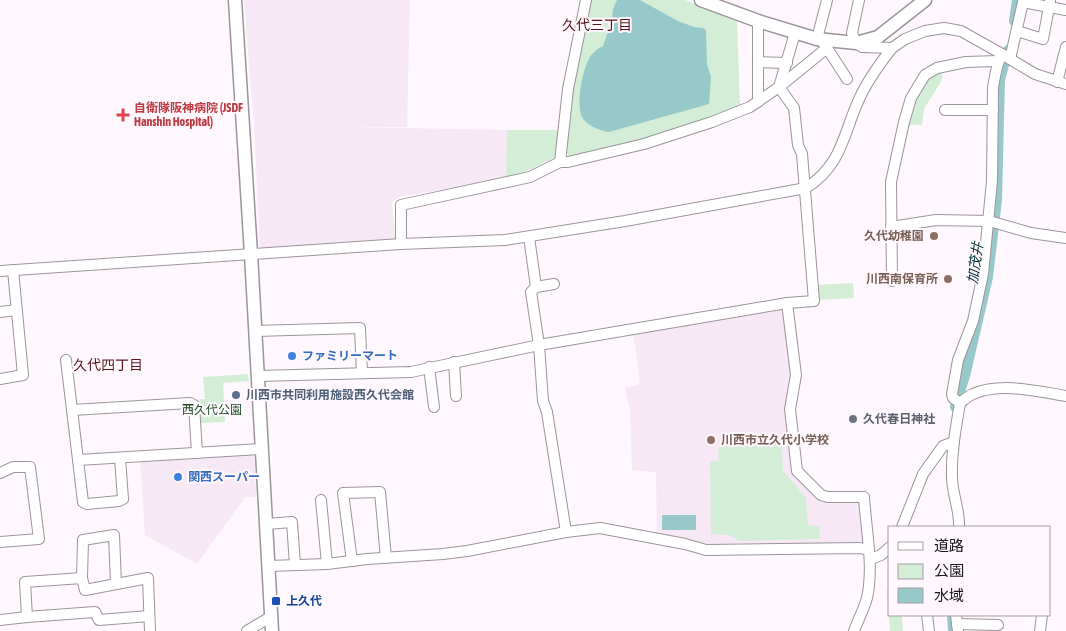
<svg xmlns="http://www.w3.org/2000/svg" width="1066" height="631" font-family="'Asap Condensed','Noto Sans JP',sans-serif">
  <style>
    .built { fill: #f7e8f5 }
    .green { fill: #d4edd6 }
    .water { fill: #98c9ca }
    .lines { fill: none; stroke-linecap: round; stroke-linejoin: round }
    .canal { stroke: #98c9ca; stroke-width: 10 }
    .minor-casing { stroke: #9b949b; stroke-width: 12 }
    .tertiary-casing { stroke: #9b949b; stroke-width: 15 }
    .minor { stroke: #fff; stroke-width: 10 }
    .tertiary { stroke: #fff; stroke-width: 12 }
    .health-dot { fill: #e0444e; stroke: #fef7fd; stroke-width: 2 }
    .education-dot { fill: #8d6e63; stroke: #fef7fd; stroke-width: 2 }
    .shop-dot { fill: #3f7fe0; stroke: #fef7fd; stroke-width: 2 }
    .service-dot { fill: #5c6f8a; stroke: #fef7fd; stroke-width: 2 }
    .worship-dot { fill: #6b7280; stroke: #fef7fd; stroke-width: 2 }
    .transit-dot { fill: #1a4fb4; stroke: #fef7fd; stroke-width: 2 }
    .labels { text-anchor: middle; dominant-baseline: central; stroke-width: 4; stroke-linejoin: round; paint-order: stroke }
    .health-label { font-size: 12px; font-weight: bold; fill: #be3a42; stroke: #fef7fd; text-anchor: start }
    .education-label { font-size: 12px; font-weight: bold; fill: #785e54; stroke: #fef7fd; text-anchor: end }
    .shop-label { font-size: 12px; font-weight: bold; fill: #366cbe; stroke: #fef7fd; text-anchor: start }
    .service-label { font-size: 12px; font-weight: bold; fill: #4e5e75; stroke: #fef7fd; text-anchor: start }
    .park-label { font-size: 12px; fill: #1c4b25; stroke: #fef7fd }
    .worship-label { font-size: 12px; font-weight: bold; fill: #5b616d; stroke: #fef7fd; text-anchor: start }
    .transit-label { font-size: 12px; font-weight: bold; fill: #164399; stroke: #fef7fd; text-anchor: start }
    .neighbourhood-label { font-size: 14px; fill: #5a151b; stroke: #fef7fd }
    .water-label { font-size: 14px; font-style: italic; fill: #003032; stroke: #fef7fd }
  </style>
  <rect width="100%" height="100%" fill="#fef7fd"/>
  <g class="built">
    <path d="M244,0H410L407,127H346L507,130L506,179L399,197L393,201L392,205L395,238L390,242L265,250L260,247L254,125Z"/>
    <path d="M783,306L791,355L794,472L816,495L858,499L861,503L864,547L705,548L657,535L656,472L632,470L630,411L625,388L640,384L633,331Z"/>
    <path d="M249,453L254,457L256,497H245L197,564L145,535L140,459Z"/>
  </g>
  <g class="green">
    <path d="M591,0H685L737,21L740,106L711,119L572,160L565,151L569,131L574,82Z"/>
    <path d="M942,72V80L924,109L922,125H906L921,83L936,73Z"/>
    <path d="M507,130H559L557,156L520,175L506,179Z"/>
    <path d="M853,283L854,298L816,300L815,285Z"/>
    <path d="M248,374L249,381L223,383L225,422L201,423L199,399H205L203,377Z"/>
    <path d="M781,441L783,471L806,498L808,525L819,526L820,539L740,541L729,535L711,534L710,462L719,460L718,447Z"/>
    <path d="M890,580V615H902L903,631H890L887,590Z"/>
  </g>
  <g class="water">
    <path d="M617,0H640L678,21L694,27L703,28L706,30L707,64L711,77L709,104L609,132C600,131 586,125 582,117C576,104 582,71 589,59C592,53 597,49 603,46L612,20L613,9Z"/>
    <rect x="662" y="515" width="34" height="15"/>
  </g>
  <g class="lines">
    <g class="canal">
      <path d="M1014,21L1017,0"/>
      <path d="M955,407L965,376L988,277L997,200L1000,80L1008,50"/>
      <path d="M952,615L953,631"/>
    </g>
    <g class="minor-casing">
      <g id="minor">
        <path d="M859,0L852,33L856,43L862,47L892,48L905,39L925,31L944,28L961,31L1002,54"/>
        <path d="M1050,1L1049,7L1066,10"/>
        <path d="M758,21V102"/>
        <path d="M817,39L827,0"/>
        <path d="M827,48L847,79"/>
        <path d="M1010,59L1035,74L1066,84"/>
        <path d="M758,62L787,63"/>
        <path d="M1057,82L1066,47"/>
        <path d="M945,110H993"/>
        <path d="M560,162H568L644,144L712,122L750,107L779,87L795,33"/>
        <path d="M891,227L936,220L989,221L1031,233L1066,238"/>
        <path d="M529,237L536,287"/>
        <path d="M401,244V205L530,177L560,162L568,89L586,0"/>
        <path d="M0,271L401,244L505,240L625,221L806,188C845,163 843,130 862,93C870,77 881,62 892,48"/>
        <path d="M892,281L891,182L904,122L911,98L925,75L937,68L966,62L998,61"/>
        <path d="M554,284L536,287L531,292L539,345L543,401L547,412L566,532"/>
        <path d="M787,303L796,375L790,409L797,471L821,495L828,497H864C866,530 874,566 867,598C864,609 858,620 854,631"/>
        <path d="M0,312L17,310"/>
        <path d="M255,331L360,328L362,373"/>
        <path d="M66,360L78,460L261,449"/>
        <path d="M454,362L456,396"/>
        <path d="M429,367L434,407"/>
        <path d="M257,376L411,372L539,345L787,303L814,301L802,154L798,145L794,108L779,87L827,48L822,41"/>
        <path d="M0,379L23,375L13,270"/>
        <path d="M960,403C964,400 968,396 973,394C1001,382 1037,391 1066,396"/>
        <path d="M72,410L190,403L194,405L197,453"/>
        <path d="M78,460L83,502L87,504L119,501L123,499L120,458"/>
        <path d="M0,473L13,467H30L39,539L0,542"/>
        <path d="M321,500L327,564"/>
        <path d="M266,524L292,522L295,565"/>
        <path d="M902,527L923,474L943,446L954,442"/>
        <path d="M959,527C960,510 952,494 952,477C951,453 956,427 960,403L953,398L952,394L958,360L973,321L983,274L992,181L993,88C995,76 996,65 1002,54L1010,59L1023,2L1049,7L1043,39L1017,31"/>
        <path d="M871,559L881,555L890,547"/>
        <path d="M352,561L343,493L380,492L386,558"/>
        <path d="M268,566L327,564L367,559L443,554L467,551L566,532L600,528L685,544L706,550L860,548L868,550"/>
        <path d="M82,578L83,540L114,535L116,584"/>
        <path d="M927,615L929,631"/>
        <path d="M956,615L958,631"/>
        <path d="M27,617L95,612L99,620L149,616"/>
        <path d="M0,620L27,617L25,582L82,578L85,590L148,578L150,631"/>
        <path d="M957,624L998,625"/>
        <path d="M247,631L272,616"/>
        <path d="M1040,631L1042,615"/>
      </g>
    </g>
    <g class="tertiary-casing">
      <g id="tertiary">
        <path d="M235,0L251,254L272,631"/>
        <path d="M701,0L758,21L817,39L856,43L878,37L925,0"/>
      </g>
    </g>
    <use href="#minor" class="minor"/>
    <use href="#tertiary" class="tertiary"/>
  </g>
  <path class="health-dot" d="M120.5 107.5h5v5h5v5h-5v5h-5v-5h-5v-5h5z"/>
  <g class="education-dot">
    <circle cx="934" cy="236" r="5"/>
    <circle cx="948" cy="279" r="5"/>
    <circle cx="711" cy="440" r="5"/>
  </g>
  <g class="shop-dot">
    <circle cx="292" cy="356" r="5"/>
    <circle cx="178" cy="477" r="5"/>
  </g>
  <circle class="service-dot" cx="236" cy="395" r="5"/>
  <circle class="worship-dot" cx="853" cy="419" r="5"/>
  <rect class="transit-dot" x="271" y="596" width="10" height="10" rx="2.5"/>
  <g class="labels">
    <g class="health-label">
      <text x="134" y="108">自衛隊阪神病院 (JSDF<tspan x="134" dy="14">Hanshin Hospital)</tspan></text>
    </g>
    <g class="education-label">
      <text x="924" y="236">久代幼稚園</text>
      <text x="938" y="279">川西南保育所</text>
      <text x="721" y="440" text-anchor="start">川西市立久代小学校</text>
    </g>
    <g class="shop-label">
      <text x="302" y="356">ファミリーマート</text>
      <text x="188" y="477">関西スーパー</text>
    </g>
    <g class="service-label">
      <text x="246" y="395">川西市共同利用施設西久代会館</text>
    </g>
    <g class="park-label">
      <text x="212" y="410">西久代公園</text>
    </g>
    <g class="worship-label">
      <text x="863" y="419">久代春日神社</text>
    </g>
    <g class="transit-label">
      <text x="286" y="601">上久代</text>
    </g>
    <g class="neighbourhood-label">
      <text x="597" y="25">久代三丁目</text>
      <text x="108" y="365">久代四丁目</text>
    </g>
    <g class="water-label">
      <text transform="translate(975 263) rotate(-82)">加茂井</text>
    </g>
  </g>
  <rect x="888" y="526" width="162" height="90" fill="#fef7fd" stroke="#a39ea3"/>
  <rect x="898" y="542" width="25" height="8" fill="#ffffff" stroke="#a39ea3"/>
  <text x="934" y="551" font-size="15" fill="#1b181b">道路</text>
  <rect x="898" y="564" width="25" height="15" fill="#d4edd6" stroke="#a39ea3"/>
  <text x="934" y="576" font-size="15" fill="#1b181b">公園</text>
  <rect x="898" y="588" width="25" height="15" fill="#98c9ca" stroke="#a39ea3"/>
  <text x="934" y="601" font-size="15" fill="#1b181b">水域</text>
</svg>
